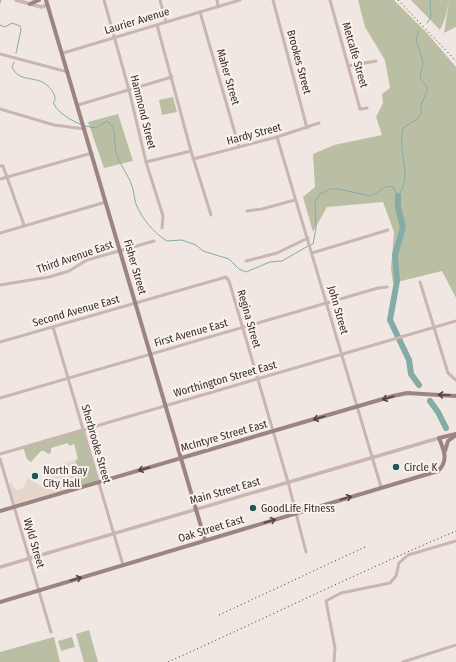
<svg xmlns="http://www.w3.org/2000/svg" width="456" height="662" font-family="'Fira Sans Condensed',sans-serif">
  <style>
    .green { fill: #babfa3 }
    .plaza { fill: #e7d6cb }
    .lines { fill: none; stroke-linecap: round; stroke-linejoin: round }
    .stream { stroke: #84aba6; stroke-width: 1 }
    .river { stroke: #84aba6; stroke-width: 6 }
    .minor { stroke: #c8b6af; stroke-width: 3 }
    .tertiary { stroke: #c8b6af; stroke-width: 3.5 }
    .secondary { stroke: #9c8580; stroke-width: 4 }
    .rail { stroke: #382e2c; stroke-width: 1; stroke-dasharray: 1 3; stroke-linecap: butt }
    .oneway { stroke: #514441 }
    .poi-dot { fill: #265550; stroke: #f9f2ee; stroke-width: 1.5 }
    .labels { text-anchor: middle; dominant-baseline: central; stroke-width: 4; stroke-linejoin: round; paint-order: stroke }
    .street-label { font-size: 11px; fill: #382e2c; stroke: #f9f2ee }
    .poi-label { font-size: 11px; fill: #382e2c; stroke: #f9f2ee; text-anchor: start }
  </style>
  <rect width="100%" height="100%" fill="#f1e7e2"/>
  <g class="green">
    <path d="M358,0H394L427,33L456,67V298L442,271L393,283L391,269L394,232L383,202L327,207L313,232L303,197L315,187L313,154L334,145L382,135L376,117L383,103L382,94L390,88L385,60L365,27Z"/>
    <path d="M411,0H456V27L444,33L449,1L445,19L440,30Z"/>
    <path d="M173,97L177,112L162,115L159,100Z"/>
    <path d="M118,114L133,161L104,168L88,122Z"/>
    <path d="M83,430L98,482L78,487L76,479L80,477L75,460L78,459L74,444L69,446L68,443L51,448V453L48,454L44,451H41L31,462L27,459L23,447Z"/>
    <path d="M89,630L98,662H84L76,634Z"/>
    <path d="M54,637L60,662H0V652Z"/>
    <path d="M72,637L75,647L61,651L58,641Z"/>
  </g>
  <path class="plaza" d="M75,460L80,477L76,479L78,487L14,507L8,485L12,482L14,488L18,490L23,488L28,478L40,486L47,484L57,465Z"/>
  <g class="lines">
    <g class="stream">
      <path d="M0,3L1,0"/>
      <path d="M427,23L431,17L430,0"/>
      <path d="M0,25L5,27L12,23L20,26L21,30L16,53"/>
      <path d="M14,62L12,67C19,82 32,76 44,83C48,85 55,93 55,98C55,104 52,99 54,104C58,113 72,121 80,124"/>
      <path d="M85,126L96,128L107,121C118,129 113,141 116,152C119,164 128,174 132,186C134,191 134,198 136,204C142,219 153,232 167,241L182,240L196,245L203,251L229,259L239,269L246,272L270,262L282,261L308,246"/>
      <path d="M398,196C410,180 403,164 402,147C401,141 402,134 403,128L417,119L421,114V105L427,91V87L420,78L423,62L416,39L419,31"/>
      <path d="M311,245L313,244L316,228L315,202L320,194L330,189H339L370,196C379,193 383,184 393,187L398,196"/>
    </g>
    <g class="river">
      <path d="M398,196V207L403,227L395,255L397,281L390,320L409,360L411,374L419,385"/>
      <path d="M430,401L438,412L446,428"/>
    </g>
    <g class="minor">
      <path d="M104,0L129,90L146,162L163,216L162,228"/>
      <path d="M160,0L166,22"/>
      <path d="M217,0L218,6"/>
      <path d="M273,0L307,128"/>
      <path d="M330,0L360,109L367,108"/>
      <path d="M200,12L239,147"/>
      <path d="M157,25L191,151L211,215"/>
      <path d="M63,53L240,0"/>
      <path d="M0,54L68,72"/>
      <path d="M348,66L376,61"/>
      <path d="M78,105L172,77"/>
      <path d="M0,109L54,125L85,129"/>
      <path d="M277,137L381,487"/>
      <path d="M193,159L277,137L319,123"/>
      <path d="M146,162L191,151"/>
      <path d="M0,166H3L24,225"/>
      <path d="M0,179L92,153"/>
      <path d="M247,211L262,209L295,200"/>
      <path d="M0,233L106,202"/>
      <path d="M312,253L388,230"/>
      <path d="M246,261L277,253L308,238"/>
      <path d="M420,282L448,373L456,380"/>
      <path d="M0,285L49,277L69,271L87,260L154,241"/>
      <path d="M53,327L123,565"/>
      <path d="M0,342L226,277L229,281L288,482L306,552"/>
      <path d="M0,398L378,288L387,287"/>
      <path d="M0,454L456,321"/>
      <path d="M0,459L51,632"/>
      <path d="M334,662L335,648L326,601L341,593L390,583L396,576L399,563L408,555L456,541"/>
      <path d="M403,662L456,645"/>
    </g>
    <g class="tertiary">
      <path d="M16,0L41,7L47,5"/>
      <path d="M0,567L439,438"/>
    </g>
    <g class="secondary">
      <path d="M46,0L205,540"/>
      <path d="M30,4L39,0"/>
      <path d="M445,451L448,441L456,435"/>
      <path d="M0,511L393,396L407,393L456,396"/>
      <path d="M0,602L438,471C449,461 444,450 439,438L456,434"/>
    </g>
    <g class="rail">
      <path d="M398,0L456,61"/>
      <path d="M219,615L365,547"/>
      <path d="M168,662C264,619 359,572 456,531"/>
    </g>
  </g>
  <defs><path id="oneway-shaft" d="M-6 0H5M1.5-3L5.5 0L1.5 3" fill="none" stroke-width="1.6" stroke-linecap="round" stroke-linejoin="round"/></defs>
  <g class="oneway">
    <use href="#oneway-shaft" transform="translate(444 395) rotate(-177)"/>
    <use href="#oneway-shaft" transform="translate(388 398) rotate(164)"/>
    <use href="#oneway-shaft" transform="translate(319 418) rotate(164)"/>
    <use href="#oneway-shaft" transform="translate(144 469) rotate(164)"/>
    <use href="#oneway-shaft" transform="translate(346 498) rotate(-17)"/>
    <use href="#oneway-shaft" transform="translate(270 521) rotate(-17)"/>
    <use href="#oneway-shaft" transform="translate(76 579) rotate(-17)"/>
  </g>
  <g class="poi-dot">
    <circle cx="396" cy="467" r="4"/>
    <circle cx="35" cy="476" r="4"/>
    <circle cx="253" cy="508" r="4"/>
  </g>
  <g class="labels">
    <g class="street-label">
      <text transform="translate(137 21) rotate(-17)">Laurier Avenue</text>
      <text transform="translate(355 55) rotate(74)">Metcalfe Street</text>
      <text transform="translate(299 62) rotate(75)">Brookes Street</text>
      <text transform="translate(228 77) rotate(74)">Maher Street</text>
      <text transform="translate(143 112) rotate(76)">Hammond Street</text>
      <text transform="translate(254 134) rotate(-15)">Hardy Street</text>
      <text transform="translate(75 257) rotate(-19)">Third Avenue East</text>
      <text transform="translate(135 267) rotate(74)">Fisher Street</text>
      <text transform="translate(338 310) rotate(74)">John Street</text>
      <text transform="translate(76 311) rotate(-16)">Second Avenue East</text>
      <text transform="translate(249 319) rotate(74)">Regina Street</text>
      <text transform="translate(191 333) rotate(-16)">First Avenue East</text>
      <text transform="translate(225 379) rotate(-16)">Worthington Street East</text>
      <text transform="translate(224 436) rotate(-16)">McIntyre Street East</text>
      <text transform="translate(96 444) rotate(74)">Sherbrooke Street</text>
      <text transform="translate(225 491) rotate(-16)">Main Street East</text>
      <text transform="translate(211 529) rotate(-17)">Oak Street East</text>
      <text transform="translate(34 543) rotate(74)">Wyld Street</text>
    </g>
    <g class="poi-label">
      <text x="404" y="467">Circle K</text>
      <text x="43" y="470">North Bay<tspan x="43" dy="13">City Hall</tspan></text>
      <text x="261" y="508">GoodLife Fitness</text>
    </g>
  </g>
</svg>
